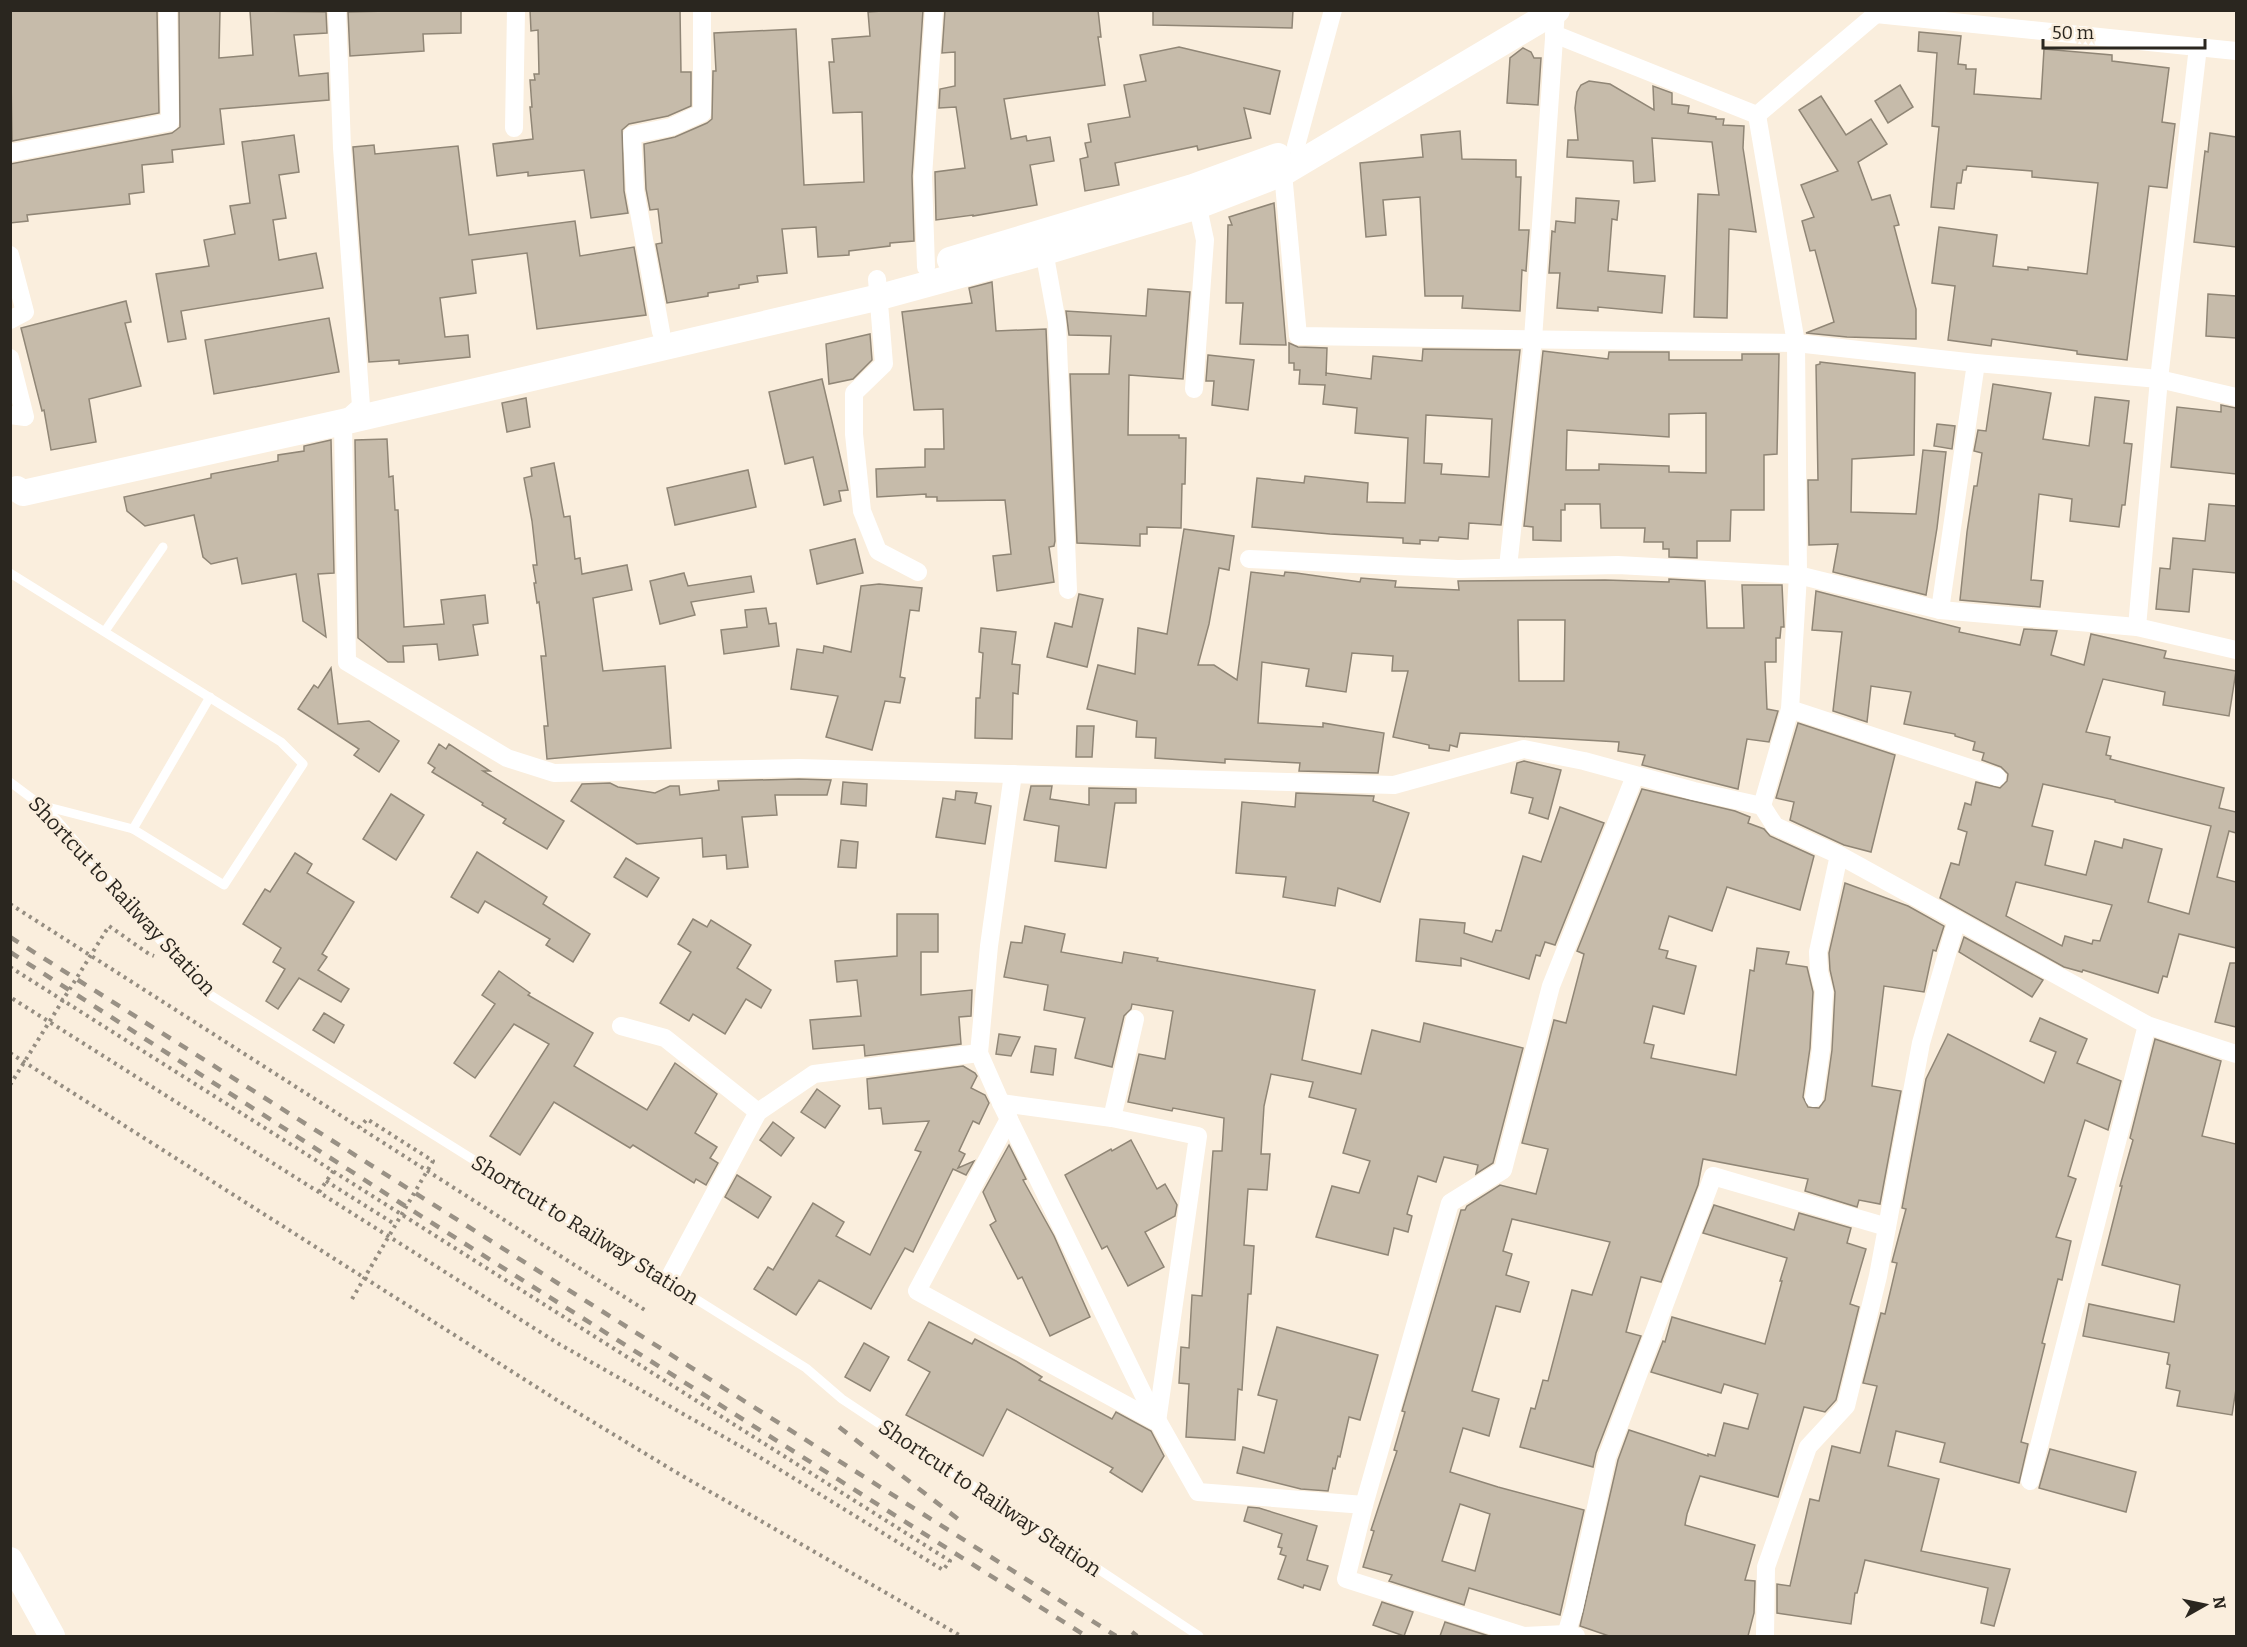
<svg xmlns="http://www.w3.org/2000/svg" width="2247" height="1647" font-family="Bitter,serif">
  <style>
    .building { fill: #c6bbaa; stroke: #908676; stroke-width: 1.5; fill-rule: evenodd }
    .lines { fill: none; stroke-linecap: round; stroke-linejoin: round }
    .path { stroke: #958d81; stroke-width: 4; stroke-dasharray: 3 4.5; stroke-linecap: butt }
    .lane { stroke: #fff; stroke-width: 9 }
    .street { stroke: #fff; stroke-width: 18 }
    .secondary { stroke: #fff; stroke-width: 26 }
    .rail { stroke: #999185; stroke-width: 4.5; stroke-dasharray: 10 10; stroke-linecap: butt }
    .labels { text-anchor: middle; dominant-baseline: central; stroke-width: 5; stroke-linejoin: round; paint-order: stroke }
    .street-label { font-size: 21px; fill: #2a261f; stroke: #faeedd }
  </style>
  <rect width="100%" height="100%" fill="#faeedd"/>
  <g class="building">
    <path d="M10,10H157L159,113L12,141Z"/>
    <path d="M179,10H220L219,58L253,55L250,11L326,12L327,33L294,35L299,76L328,73L329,100L220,109L224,144L172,150L173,162L142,165L144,192L129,194L130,204L27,215L28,221L10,223V164L172,133L180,127Z"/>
    <path d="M429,10H461V33L423,34L424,51L350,56L348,12Z"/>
    <path d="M530,10H680L681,72H691V106L668,116L629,124L622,130L624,191L628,213L591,218L584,170L528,176V172L497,176L493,144L533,139L530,107H532L530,80H535L534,74H539L538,30L531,31Z"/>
    <path d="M896,10H923L912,176L914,241L890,243V246L849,251V255L818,257L816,227L782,229L787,273L757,276L758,282L739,285V288L708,293V296L667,303L656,244L662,243L658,209L650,210L646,189L644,144L675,137L707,123L712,119L713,71H716L714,33L796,29L804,185L864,182L862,112L833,113L829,62H834L832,39L870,36L868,12Z"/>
    <path d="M945,10H1098L1101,37H1098L1105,85L1004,99L1011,139L1026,136L1027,141L1050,137L1054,161L1030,165L1037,205L973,216V215L936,220L935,172L965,168L956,107L939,108L940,89L955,86V52L942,53Z"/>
    <path d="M1153,10H1293L1292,28L1153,25Z"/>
    <path d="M1919,32L1961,36L1958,64L1966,65V69H1976L1974,94L2041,99L2044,49L2112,55V61L2169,68L2162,122L2175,124L2167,188L2149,186L2127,360L2077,354V351L1992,339L1991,346L1948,340L1955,286L1932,283L1939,227L1997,235L1993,266L2028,270V267L2087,274L2098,183L2032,177V171L1967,166L1966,170H1963L1961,183H1957L1954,209L1931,207L1939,127L1932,126L1937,53L1918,51Z"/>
    <path d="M1179,47L1280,71L1270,114L1244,108L1251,138L1198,150L1197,146L1115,163L1119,185L1085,191L1080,159L1088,157L1085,143L1091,142L1088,124L1130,117L1124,85L1146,81L1140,55Z"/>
    <path d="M1523,48L1531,52L1534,58H1541L1538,105L1507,103L1510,58Z"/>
    <path d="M1589,81L1610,84L1654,110L1653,86L1672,93V104L1689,106L1688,113L1716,117V119H1724L1723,125L1744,126L1743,148L1756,232L1729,229L1727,318L1694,317L1698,194L1719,195L1712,142L1652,138L1655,181L1634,183L1633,161L1567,157L1568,140H1578L1575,108L1577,92L1581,85Z"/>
    <path d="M1900,85L1913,107L1888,123L1875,101Z"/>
    <path d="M1821,96L1846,135L1871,119L1887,144L1858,162L1872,200L1890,195L1899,225L1894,226L1916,309V339L1847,337L1806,333L1834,322L1815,250L1810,251L1802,221L1814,217L1801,185L1838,171L1799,110Z"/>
    <path d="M1460,131L1462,159L1516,160V177H1521L1519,230H1529L1526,271L1522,270L1520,311L1462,308L1463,296H1425L1420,197L1383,200L1386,235L1366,237L1360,163L1423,157L1421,135Z"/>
    <path d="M2210,133L2236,137V247L2194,242L2205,151L2208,152Z"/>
    <path d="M294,135L299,172L279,175L286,218L273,220L279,260L316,253L323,288L181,311L186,339L168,342L156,274L209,266L204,240L235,234L230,206L250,203L242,142Z"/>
    <path d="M374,145L375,154L458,146L469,235L575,221L580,256L634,247L646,315L537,329L527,253L472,260L476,293L440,298L445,337L468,335L470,357L399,364V360L369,362L353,147Z"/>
    <path d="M1576,198L1619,201L1617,220L1612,219L1608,271L1665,276L1662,313L1598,307V311L1557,308L1560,273H1549L1552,231L1555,232L1556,221L1575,223Z"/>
    <path d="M1274,203L1286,345L1240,344L1243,303H1226L1228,225H1232L1229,217Z"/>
    <path d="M992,282L996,331L1046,329L1055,541L1054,546L1049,547L1054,582L997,591L993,556L1011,554L1005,500L937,501V497H926V494L877,497L876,469L925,467V449H944L943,409L914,410L902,312L972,303L969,288Z"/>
    <path d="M1148,289L1190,292L1183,379L1129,375L1128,435H1179V438H1186L1185,484H1182L1181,528L1147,527V534H1140V546L1077,543L1070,374H1109L1111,336L1069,335L1066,311L1146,316Z"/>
    <path d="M2208,294L2236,296V338L2206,336Z"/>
    <path d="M126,301L131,322L125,323L141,386L89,399L96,442L51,450L44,410L42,411L21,328Z"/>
    <path d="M329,318L339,372L214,394L205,340Z"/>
    <path d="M870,334L872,360L853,379L829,384L826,344Z"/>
    <path d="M1289,343L1298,347L1327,348L1326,376V373L1371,379L1373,356L1422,361L1423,349L1520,350L1501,525L1469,523L1468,539L1439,537L1438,541L1420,540V544L1403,543V538L1330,534L1252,527L1257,478L1304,483L1305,476L1368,483L1367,502L1405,503L1408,438L1355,433L1357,408L1323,404L1325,385L1299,384L1300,370H1294V363H1289ZM1426,415L1492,419L1489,477L1441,474L1442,464L1424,463Z"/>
    <path d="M1543,351L1608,359L1609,352H1669V360H1742V354H1779L1777,454L1764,455V510H1731L1730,541H1697V558L1669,557V549H1663V542H1644L1645,528H1601L1600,504H1565V510H1561V541L1533,540V527L1524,526ZM1706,413V473L1669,472V466L1599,464V470H1566L1567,430L1669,437V414Z"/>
    <path d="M1208,355L1254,360L1248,410L1212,405L1214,381H1206Z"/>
    <path d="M1820,362L1915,373L1914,455L1852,459L1851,512L1916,514L1923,450L1946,452L1937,528L1926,595L1833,572L1838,544L1809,545L1808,480H1818L1816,365L1820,364Z"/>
    <path d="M822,379L848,490L839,491L841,501L824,505L813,457L785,464L769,392Z"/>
    <path d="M1993,384L2051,393L2043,439L2089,446L2095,397L2129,401L2124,443L2132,444L2125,505H2122L2119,527L2070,521L2072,499L2039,494L2031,580L2043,581L2040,607L1960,600L1967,532L1974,486H1977L1982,453L1974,451L1978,430L1986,431Z"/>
    <path d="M526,398L530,427L507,432L502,403Z"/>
    <path d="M2221,405L2236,408V474L2171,467L2177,407L2221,412Z"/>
    <path d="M1937,424L1955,426L1952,449L1934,446Z"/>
    <path d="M387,439L389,477L393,476L395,510H398L404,627L444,624L441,600L485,595L488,623L473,625L478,655L439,660L437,644L403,646L404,662H388L358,638L355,440Z"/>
    <path d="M331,440L334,573L318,574L326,637L303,621L296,574L242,584L237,558L211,564L203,557L194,515L145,526L127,511L124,497L211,478V474L278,461V455L304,451V446Z"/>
    <path d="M554,463L564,517L570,516L575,559L580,558L582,574L627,565L632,590L593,598L603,671L665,666L671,748L547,759L544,726H548L541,656H546L539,602L537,603L534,583H536L533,565H537L532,521L524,478L532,476L531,468Z"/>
    <path d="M748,470L756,507L675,525L667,488Z"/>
    <path d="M2209,504L2236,506V573L2193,569L2189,612L2156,609L2160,568L2170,569L2173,538L2205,541Z"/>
    <path d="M1184,529L1234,536L1229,570L1219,568L1209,624L1198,665H1214L1237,680L1251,572L1284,576L1285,572L1296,573L1360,582L1361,578L1396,581L1395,587L1459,590L1458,581L1605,580L1669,582V579L1705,581L1707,628H1744L1742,585H1782L1784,627H1781L1780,638H1776V662H1765L1767,709L1778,711L1769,742L1747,739L1738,789L1642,765L1645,755L1618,751L1619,742L1460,733L1457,747L1450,745L1449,751L1429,748V745L1393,737L1408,671H1392L1393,656L1352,653L1346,692L1306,686L1309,669L1262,662L1258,723L1323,727V723L1384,733L1378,773L1299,771L1300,763L1225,759V763L1155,758L1156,738L1136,737L1137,721L1087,709L1098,665L1135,674L1138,628L1167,634ZM1518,620H1565L1564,681H1519Z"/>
    <path d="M855,539L863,573L817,584L810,550Z"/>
    <path d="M684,573L688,586L751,576L754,592L691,602L695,615L660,624L650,581Z"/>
    <path d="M879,584L922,588L919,611L910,610L900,677L905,678L900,703L885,701L872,750L826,737L838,696L791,689L797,649L823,653L824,646L851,652L861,586Z"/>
    <path d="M1816,591L1960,628L1959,632L2020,645L2024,629L2057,631L2051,655L2084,665L2091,634L2166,651L2164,658L2236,671L2229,716L2163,705L2165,692L2103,679L2086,732L2110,737L2106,755L2111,756L2110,759L2224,788L2219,808L2236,812V833L2229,831L2217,877L2236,882V948L2179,934L2167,977L2163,976L2158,993L2083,970L2082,972L2064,967L1940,898L1951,863L1959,865L1967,832L1958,829L1965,803L1971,805L1976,782L2000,788L2007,781L2008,774L2001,767L1982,760L1984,753L1973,750L1975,742L1955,736V734L1904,724L1911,692L1871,686L1867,722L1833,711L1842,632L1812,630ZM2043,784L2115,800V802L2211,826L2189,914L2148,902L2162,849L2124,839L2122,848L2095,841L2086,875L2045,865L2053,831L2032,826ZM2016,882L2112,905L2100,941L2093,940L2092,944L2065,936L2062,946L2006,916Z"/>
    <path d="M1079,594L1103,599L1087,667L1047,657L1055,623L1072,627Z"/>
    <path d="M766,608L769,624L776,623L779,646L724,654L721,630L747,627L745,610Z"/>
    <path d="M981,628L1016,632L1012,664L1020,665L1018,694L1013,693L1012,739L975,738L976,698H980L983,653L979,652Z"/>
    <path d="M331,668L338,724L369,721L399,741L379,772L354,755L359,749L298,709L314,685L318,688Z"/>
    <path d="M1798,723L1895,755L1871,852L1844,845L1790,820L1794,802L1776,798Z"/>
    <path d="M1077,726H1094L1092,757H1076Z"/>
    <path d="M439,744L446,749L449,744L490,771H483L564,821L547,849L503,823L506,819L482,805L483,803L432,772L435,768L428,763Z"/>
    <path d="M1524,761L1561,770L1548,819L1529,813L1533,798L1511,793L1517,763Z"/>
    <path d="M799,779L831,780L827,795H775L777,815L742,817L748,867L727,869L726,855L703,857L702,838L637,844L571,801L582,784L610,783L618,787L655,793L670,786H679L680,795L719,790L718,781Z"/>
    <path d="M843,782L867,784L866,806L841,804Z"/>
    <path d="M1031,786H1052L1050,799L1089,805V788L1136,789V803H1115L1106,868L1055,861L1059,826L1024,820Z"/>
    <path d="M1642,789L1735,811L1750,817L1748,823L1764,829L1770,836L1814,856L1800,910L1727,887L1712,931L1669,916L1659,949L1668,951L1666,958L1696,966L1684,1014L1653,1006L1644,1043L1654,1045L1651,1058L1736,1075L1750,970L1754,971L1757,948L1789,952L1786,964L1807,967L1813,992L1810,1048L1803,1097L1808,1107L1819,1108L1825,1100L1832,1050L1835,992L1830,970L1829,953L1845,883L1908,906L1944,926L1936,951L1933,950L1924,992L1884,986L1872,1086L1901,1091L1880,1204L1859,1200L1857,1207L1805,1191L1808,1179L1703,1159L1698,1185L1661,1282L1641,1277L1626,1332L1641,1336L1596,1453L1593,1467L1520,1447L1531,1408L1535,1409L1543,1380L1548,1381L1572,1290L1592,1295L1610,1242L1512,1219L1503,1251L1512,1254L1506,1275L1529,1282L1520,1312L1496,1306L1472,1391L1499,1399L1489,1436L1463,1428L1450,1472L1498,1487L1584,1510L1560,1615L1469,1588L1464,1605L1389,1581L1392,1575L1363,1567L1374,1531L1371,1530L1397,1451L1394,1450L1405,1412L1402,1411L1461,1210H1465L1467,1206L1500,1185L1536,1194L1548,1149L1522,1143L1549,1040L1554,1020L1566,1023L1584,954L1577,951ZM1460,1504L1490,1514L1475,1571L1442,1561Z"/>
    <path d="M956,791L977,793L975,803L991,806L985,844L936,837L943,798L955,800Z"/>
    <path d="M1296,793L1374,796L1373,801L1409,813L1380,902L1338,888L1335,906L1283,897L1286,877L1236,873L1242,802L1295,807Z"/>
    <path d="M391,794L424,815L396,860L363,839Z"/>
    <path d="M1560,807L1604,823L1555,945L1545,942L1540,956L1536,955L1529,979L1461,958V966L1416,961L1420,919L1465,923L1464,933L1492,942L1496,930L1501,931L1523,856L1541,862Z"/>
    <path d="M841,840L858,842L856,868L838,867Z"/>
    <path d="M477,852L547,897L543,904L590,934L573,962L546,945L550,939L485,901L478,913L451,897Z"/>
    <path d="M295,853L312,864L307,873L354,902L322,954L327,957L318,970L349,989L341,1002L299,978L278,1009L266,1001L285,969L273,962L281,948L243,924L265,889L270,892Z"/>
    <path d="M626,858L659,878L647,897L614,877Z"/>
    <path d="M897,914H938V952H921V995L972,990L971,1016L959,1017L961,1044L865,1056L864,1045L813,1049L810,1020L861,1016L857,980L837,982L835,961L897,956Z"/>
    <path d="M693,919L707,927L711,920L751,945L737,968L771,990L761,1008L746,999L725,1034L693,1014L689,1021L660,1003L691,952L678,944Z"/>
    <path d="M1025,926L1065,934L1061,952L1122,963L1124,952L1158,958L1157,961L1315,990L1302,1060L1361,1074L1372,1030L1420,1042L1424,1023L1523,1048L1493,1163L1476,1174L1478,1165L1444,1157L1436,1182L1418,1176L1407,1214L1412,1216L1408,1232L1394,1228L1388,1255L1316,1237L1332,1186L1359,1193L1370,1161L1343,1153L1356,1109L1309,1097L1313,1082L1271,1074L1264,1106L1261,1154H1270L1267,1190L1248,1189L1244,1245L1254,1246L1251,1294H1248L1242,1390L1238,1389L1235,1440L1186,1437L1189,1384L1179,1383L1181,1347L1189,1348L1192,1295L1202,1296L1213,1151H1222L1224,1118L1173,1108L1172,1111L1128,1102L1139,1054L1165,1059L1173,1011L1132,1004L1131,1009L1124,1016L1112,1067L1075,1058L1085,1018L1044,1010L1048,985L1004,977L1011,942L1022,943Z"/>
    <path d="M1964,937L2043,980L2032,997L1959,952Z"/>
    <path d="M2230,963H2236V1027L2215,1022Z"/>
    <path d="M499,971L530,993L528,995L593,1033L574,1066L647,1110L675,1063L717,1094L695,1133L717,1147L710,1158L718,1163L706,1185L696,1179L694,1183L633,1145L630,1148L554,1102L520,1155L490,1136L549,1044L514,1024L475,1078L454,1063L495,1004L482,995Z"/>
    <path d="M324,1013L344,1025L334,1043L313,1030Z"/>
    <path d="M2040,1018L2087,1039L2077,1063L2121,1081L2108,1130L2085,1120L2068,1176L2076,1179L2056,1237L2071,1241L2062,1280L2058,1279L2042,1343L2045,1344L2021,1442L2028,1444L2019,1483L1940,1462L1945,1443L1896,1431L1888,1466L1939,1479L1921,1551L2010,1569L1994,1626L1981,1623L1988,1588L1865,1560L1857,1593H1855L1851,1624L1777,1613V1584L1790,1586L1810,1499L1819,1501L1832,1446L1860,1453L1877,1386L1863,1383L1881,1313L1885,1314L1897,1263L1892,1262L1906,1209L1902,1208L1926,1079L1948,1034L2044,1083L2056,1052L2030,1041Z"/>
    <path d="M999,1034L1020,1037L1011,1056L996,1054Z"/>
    <path d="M2155,1039L2221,1061L2202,1136L2236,1144V1389L2232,1415L2177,1406L2180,1391L2166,1388L2170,1365L2167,1364L2169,1353L2083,1336L2089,1304L2174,1322L2180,1285L2102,1265L2122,1186H2120L2133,1140L2130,1138Z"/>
    <path d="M1035,1046L1056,1049L1053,1075L1031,1072Z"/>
    <path d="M963,1066L975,1073L977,1076L971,1088L985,1095L989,1103L979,1124L973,1121L959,1151L965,1154L958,1168L974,1161L966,1175L953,1169L913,1252L905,1248L871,1309L819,1280L796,1315L754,1289L768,1267L773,1270L813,1203L844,1222L836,1236L870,1255L921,1152L915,1150L929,1121L883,1124L881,1108L869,1109L867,1079Z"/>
    <path d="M817,1089L840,1106L825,1128L801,1112Z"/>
    <path d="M773,1122L794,1138L781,1156L760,1140Z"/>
    <path d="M1131,1140L1157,1189L1165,1184L1177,1205L1175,1216L1145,1232L1164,1267L1128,1286L1107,1246L1102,1249L1065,1175L1111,1149L1112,1151Z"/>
    <path d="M1009,1145L1026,1179L1023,1180L1054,1236L1090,1317L1050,1336L1022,1277L1018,1279L990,1225L996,1221L983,1192Z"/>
    <path d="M737,1175L771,1197L758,1218L725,1197Z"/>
    <path d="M1714,1205L1794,1230L1799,1213L1851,1228L1847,1243L1866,1249L1850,1304L1859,1307L1836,1400L1825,1412L1804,1407L1778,1497L1700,1476L1687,1514L1685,1525L1755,1545L1745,1580L1755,1581L1754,1613L1748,1636H1609L1580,1626L1618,1460L1629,1430L1708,1456V1454L1715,1456L1724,1423L1748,1429L1758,1394L1724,1384L1721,1393L1651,1372L1663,1341L1665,1342L1672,1317L1765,1344L1782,1281H1780L1787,1258L1703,1233Z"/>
    <path d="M929,1322L972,1344L975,1339L1016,1361L1042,1377L1039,1380L1112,1419L1116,1412L1151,1431L1164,1456L1142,1492L1110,1472L1113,1468L1007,1409L983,1456L906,1415L930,1372L908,1360Z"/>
    <path d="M1277,1327L1378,1355L1360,1420L1349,1417L1340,1457L1338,1456L1335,1469L1333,1468L1328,1491L1301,1489L1237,1473L1243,1447L1264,1453L1277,1400L1258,1395Z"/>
    <path d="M864,1343L889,1357L870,1391L845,1377Z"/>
    <path d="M2050,1449L2136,1472L2126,1512L2039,1488Z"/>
    <path d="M1248,1507L1259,1508L1317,1526L1307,1560L1328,1566L1320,1590L1304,1585L1303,1588L1278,1579L1286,1556L1280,1554L1282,1548L1278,1547L1282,1534L1244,1521Z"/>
    <path d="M1382,1602L1413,1612L1404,1636L1373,1625Z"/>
    <path d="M1445,1622L1489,1636H1440Z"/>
  </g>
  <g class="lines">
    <g class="path">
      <path d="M10,904L648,1312"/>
      <path d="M10,967L950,1561L943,1570L756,1455L559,1344L10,997"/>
      <path d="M10,1053L560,1402L674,1471L961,1636"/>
      <path d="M10,1085L109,926L149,954L154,956"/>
      <path d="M326,1181L396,1225"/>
      <path d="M319,1192L334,1170"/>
      <path d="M352,1299L433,1161L367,1119L360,1127"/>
    </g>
    <g class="lane">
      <path d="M10,573L281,742L303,764L224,885L133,829L44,806"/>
      <path d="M105,631L163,547"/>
      <path d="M10,782L42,806L56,819L204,991L806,1368L842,1399L1199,1636"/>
      <path d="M133,829L210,697"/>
    </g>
    <g class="street">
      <path d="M337,10L342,148L361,406L343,422L347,662L507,758L554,773L799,768L1394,785L1524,749L1584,761L1694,791L1762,806L1775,826L1839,855L2147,1025L2236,1054"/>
      <path d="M1876,14L2236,51"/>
      <path d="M1554,34L1757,115"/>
      <path d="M1757,115L1796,343L1798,575L1790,709L1762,806"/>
      <path d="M1757,115L1876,14V10"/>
      <path d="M514,128L516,10"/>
      <path d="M1296,146L1333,10"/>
      <path d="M10,153L170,122L168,10"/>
      <path d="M1282,162L1298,336L1796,343L1976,363L2159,379L2236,397"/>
      <path d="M1042,240L1057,322L1068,590"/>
      <path d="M10,255L25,312L10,320"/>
      <path d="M926,267L923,177L934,10"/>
      <path d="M877,279L884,364L854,393V434L862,511L878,551L918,572"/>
      <path d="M661,332L635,190L632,135L671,127L702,113V10"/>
      <path d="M10,358L25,417L10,415"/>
      <path d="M1194,389L1205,240L1195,194"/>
      <path d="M1249,559L1458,569L1618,565L1798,575L1940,610L2137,627L2236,650"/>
      <path d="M1508,567L1533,339L1556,10"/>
      <path d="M1940,610L1976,363"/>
      <path d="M2137,627L2159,379L2198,47"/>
      <path d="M1790,709L1997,777"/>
      <path d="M1013,774L989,946L979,1053L1001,1103L1147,1402L1198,1492L1364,1505L1450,1203L1503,1170L1551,986L1635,776"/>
      <path d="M621,1026L665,1038L758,1112"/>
      <path d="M1814,1098L1821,1049L1824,991L1819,972L1818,952L1839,855"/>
      <path d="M1001,1103L1112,1118L1198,1136L1157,1422L917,1291L1009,1119"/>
      <path d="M1112,1118L1135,1019"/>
      <path d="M667,1282L758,1112L814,1074L979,1053"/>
      <path d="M2030,1481L2147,1025"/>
      <path d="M1364,1505L1346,1579L1524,1636L1566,1634"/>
      <path d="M1576,1636L1566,1634L1574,1609L1607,1457L1713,1176L1887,1227"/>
      <path d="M1765,1636L1766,1567L1808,1447L1846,1406L1878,1276L1921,1043L1957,920"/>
    </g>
    <g class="secondary">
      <path d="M950,260L1193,187L1278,156"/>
      <path d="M17,489L23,493L343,422L880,297L1045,252L1198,206L1283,173L1557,10"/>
      <path d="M10,1560L52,1636"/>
    </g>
    <g class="rail">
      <path d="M10,937L1116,1636"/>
      <path d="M10,952L402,1204L1086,1636"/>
      <path d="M839,1427L958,1519"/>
      <path d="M1132,1632L1137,1636"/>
    </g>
  </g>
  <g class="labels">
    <g class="street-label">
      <text transform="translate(122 896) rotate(47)">Shortcut to Railway Station</text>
      <text transform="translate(585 1230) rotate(32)">Shortcut to Railway Station</text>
      <text transform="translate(990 1498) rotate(34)">Shortcut to Railway Station</text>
    </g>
  </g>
  <rect width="2247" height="1647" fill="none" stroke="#2a261f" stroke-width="24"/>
  <g transform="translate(2205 1605) rotate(81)" stroke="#faeedd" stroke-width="4.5" paint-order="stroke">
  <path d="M0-4.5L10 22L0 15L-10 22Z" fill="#2a261f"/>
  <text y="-9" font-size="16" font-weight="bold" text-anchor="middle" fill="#2a261f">N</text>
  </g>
  <path d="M2043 39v9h162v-9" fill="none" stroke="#2a261f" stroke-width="3"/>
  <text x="2052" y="39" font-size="18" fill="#2a261f" stroke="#faeedd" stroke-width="4.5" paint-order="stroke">50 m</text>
</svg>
